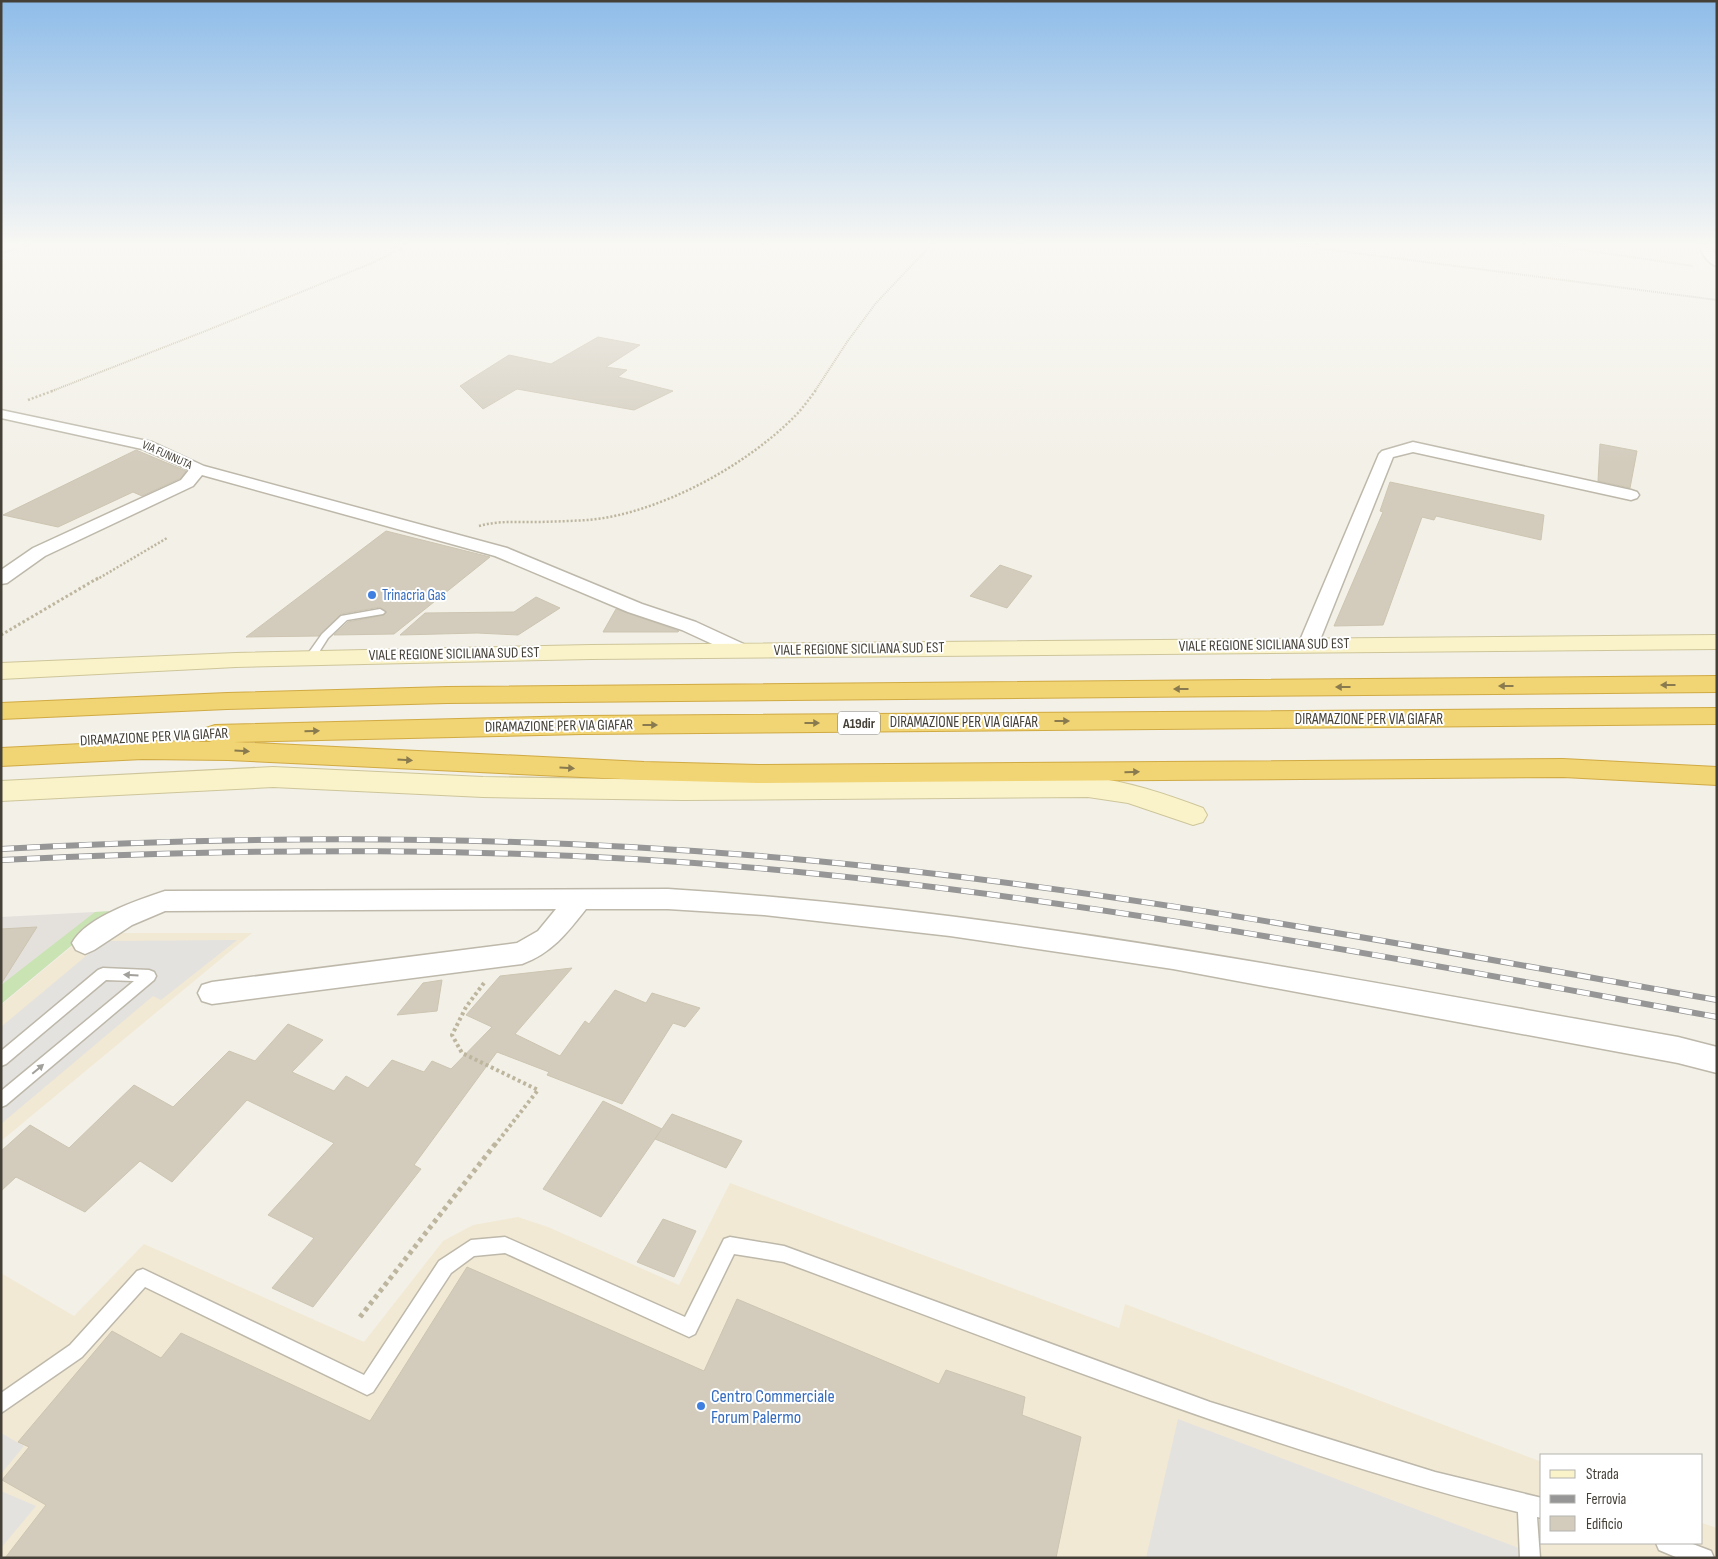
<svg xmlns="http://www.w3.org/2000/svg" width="1718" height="1559" font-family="'Sofia Sans Condensed',sans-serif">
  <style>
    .commercial { fill: #f2e9d4 }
    .industrial { fill: #e4e1dc }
    .green { fill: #c9e3b3 }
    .parking { fill: #e3e2df }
    .building { fill: #d3ccbd; stroke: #cdc5b1 }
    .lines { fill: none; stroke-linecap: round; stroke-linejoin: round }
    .lane-casing { stroke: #bdb8aa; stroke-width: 3 }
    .street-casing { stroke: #bdb8aa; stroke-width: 3 }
    .secondary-casing { stroke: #cec59a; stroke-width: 2 }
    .highway-casing { stroke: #d0aa44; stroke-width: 2 }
    .path-far4 { stroke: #bdb59d; stroke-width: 2; stroke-dasharray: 1 1; stroke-linecap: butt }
    .path-far3 { stroke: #bdb59d; stroke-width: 2.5; stroke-dasharray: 2 2; stroke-linecap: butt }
    .path-far2 { stroke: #bdb59d; stroke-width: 3; stroke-dasharray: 2.5 2.5; stroke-linecap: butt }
    .path-far1 { stroke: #bdb59d; stroke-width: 4; stroke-dasharray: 3 3; stroke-linecap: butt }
    .path { stroke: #bdb59d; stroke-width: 5; stroke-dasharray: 4 4; stroke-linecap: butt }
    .lane { fill: #fff; fill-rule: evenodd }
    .street { fill: #fff; fill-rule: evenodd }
    .secondary { fill: #faf3c9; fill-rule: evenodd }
    .highway { fill: #f1d473; fill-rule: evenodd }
    .rail-casing { stroke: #969696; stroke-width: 6 }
    .rail { stroke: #fff; stroke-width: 4.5; stroke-dasharray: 13; stroke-linecap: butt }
    .oneway { fill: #897b4f }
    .oneway2 { fill: #a2a09b }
    .shop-dot { fill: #3f7fe0; stroke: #fff; stroke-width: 2 }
    .labels { text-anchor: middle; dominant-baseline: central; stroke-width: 4; stroke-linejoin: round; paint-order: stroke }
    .far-street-label { font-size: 12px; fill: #444037; stroke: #fff }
    .shield { fill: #fff; stroke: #7c7973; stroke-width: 1 }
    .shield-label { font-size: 14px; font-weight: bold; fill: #444037 }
    .shop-label { font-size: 15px; fill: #366cbe; stroke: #fff; text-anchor: start }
    .street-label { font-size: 15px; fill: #444037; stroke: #fff }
    .near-shop-label { font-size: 18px; fill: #366cbe; stroke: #fff; text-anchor: start }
  </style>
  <rect width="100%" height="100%" fill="#f2f0e7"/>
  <g class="commercial">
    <path d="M88,933H252L1,1141V1005Z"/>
    <path d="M730,1183L1119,1328L1125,1304L1542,1462V1543H1702V1523L1717,1528V1558H1V1273L74,1316L144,1244L364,1342L443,1241L473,1225L518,1217L548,1227L679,1285Z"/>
  </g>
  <path class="industrial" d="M113,911L1,1004V917Z"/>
  <path class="green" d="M113,911L1,1004V985L95,912Z"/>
  <g class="parking">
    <path d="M237,940L161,1000L153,996L1,1124V1027L104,941Z"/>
    <path d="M1178,1419L1545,1558H1146Z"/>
    <path d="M1,1433L24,1446L1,1474Z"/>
    <path d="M1,1491L36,1506L1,1548Z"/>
  </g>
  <g class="building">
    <path d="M598,337L640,345L606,367L627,370L618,377L673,391L634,410L517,389L483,409L460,386L509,355L551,364Z"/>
    <path d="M1600,444L1637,451L1630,488L1598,481Z"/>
    <path d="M136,450L186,471L181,478L142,496L133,492L58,527L3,515Z"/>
    <path d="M1390,482L1544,515L1541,540L1436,516L1434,520L1422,517L1383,625L1334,626L1383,512L1380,511Z"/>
    <path d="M386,531L490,557L394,634L334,635L348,622L384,615L387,612L380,607L341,614L319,636L246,637Z"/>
    <path d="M1000,565L1032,576L1007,608L970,596Z"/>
    <path d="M536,597L560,608L518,635L477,633L400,635L425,613L514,612Z"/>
    <path d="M616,609L679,631L678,632H603Z"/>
    <path d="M37,927L1,984V929Z"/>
    <path d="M572,968L515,1034L560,1056L585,1021L589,1024L615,990L646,1003L652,993L700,1008L685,1027L673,1023L622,1104L547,1075L549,1072L497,1052L414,1165L421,1169L313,1307L272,1288L314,1238L268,1215L334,1143L247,1100L172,1182L140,1161L85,1212L16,1177L1,1191V1151L30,1125L69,1148L134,1085L173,1107L229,1051L255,1061L288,1024L323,1040L292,1072L334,1091L346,1076L368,1088L392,1060L424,1072L432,1061L451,1069L492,1027L466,1015L500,976Z"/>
    <path d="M442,980L437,1011L397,1015L423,983Z"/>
    <path d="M603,1101L662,1129L601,1217L543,1189Z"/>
    <path d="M672,1114L742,1141L726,1168L655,1139Z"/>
    <path d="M663,1219L696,1231L674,1277L637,1262Z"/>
    <path d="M467,1267L704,1371L737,1299L939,1384L946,1370L1025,1397L1022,1415L1081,1437L1056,1558H5L46,1505L2,1480L29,1447L18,1442L112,1331L161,1358L181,1333L370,1421Z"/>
  </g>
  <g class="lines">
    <g class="lane-casing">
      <g id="lane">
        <path d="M380,609L385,612L383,614L347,620L328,638L314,660L310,661L305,658L322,634L341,616Z"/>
        <path d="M103,968L149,970L154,972L156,976L154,980L6,1105L1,1107V1091L134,981L106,980L6,1064L1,1066V1051L98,970Z"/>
        <path d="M505,1237L685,1317L724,1239L730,1237L784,1246L1210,1402L1435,1472L1542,1498V1518L1537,1517L1540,1558H1520L1518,1512C1267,1450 1026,1352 784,1262L734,1254L695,1334L689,1337L505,1253L474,1256L451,1273L373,1392L367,1395L145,1287L82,1357L1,1413V1393L70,1345L137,1271L143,1269L364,1375L439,1261L471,1240Z"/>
        <path d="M1656,1543H1690L1711,1551L1714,1558H1678L1659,1550Z"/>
      </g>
    </g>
    <g class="street-casing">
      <g id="street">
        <path d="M1699,245H1709L1717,256V266C1708,264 1702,253 1699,245Z"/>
        <path d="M1,410L152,442L204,466L507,548L642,604L696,622L748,646L751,650L748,654L741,656L734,654L682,630L628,612L495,556L202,475L193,486L45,556L7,583L1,584V570L33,548L181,480L189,470L142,449L1,418Z"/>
        <path d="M1413,442L1631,490L1637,492L1639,495L1637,498L1631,500L1413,452L1393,457L1318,645L1315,649L1308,651L1301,649L1298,645L1379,454L1382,451Z"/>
        <path d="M668,889C1008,910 1343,978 1678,1037L1717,1047V1073L1678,1063L1173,969L950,936L764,915L668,909H586C567,933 552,953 522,964L212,1004L202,1001L198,993L202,985L212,982L517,943L538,931L556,909L165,911L132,925L94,950L85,954L76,950L72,943C86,917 138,900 165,891Z"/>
      </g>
    </g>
    <g class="secondary-casing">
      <g id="secondary">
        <path d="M1717,635V649L591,659L236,667L1,679V663L236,653L591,645Z"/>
        <path d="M273,767L483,777L683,780L1088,777C1128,781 1165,794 1203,808L1207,815L1203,822L1193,825L1128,803L1088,797L683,800L483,797L273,787L1,801V781Z"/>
      </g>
    </g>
    <g class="highway-casing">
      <g id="highway">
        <path d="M1717,676V692L447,703L227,709L1,719V703L227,693L447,687Z"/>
        <path d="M1717,708V724L582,734L234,742L644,762L758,765L1563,759L1717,767V785L1563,777L758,783L644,780L228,760L143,759L1,766V748L143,741L212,742L206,740L202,734L206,728L215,725L582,716Z"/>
      </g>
    </g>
    <g class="path-far4">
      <path d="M1294,245L1717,300"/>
      <path d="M1550,245L1693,266"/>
      <path d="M1,253L31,245"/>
      <path d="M52,391L208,330L372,263L403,248L383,245"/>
      <path d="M815,391L847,342L876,303L931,245"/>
    </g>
    <g class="path-far3">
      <path d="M28,400L55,390"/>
      <path d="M479,526C496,521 513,522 531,522C550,522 569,521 588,520C658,514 746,466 795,416C803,408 809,399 816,390"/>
      <path d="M96,580L167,538"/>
    </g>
    <path class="path-far2" d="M1,635L98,578"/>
    <path class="path-far1" d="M484,983L466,1007L452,1035L462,1053L538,1090L495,1145"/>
    <path class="path" d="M360,1317L496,1143"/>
    <use href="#lane" class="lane"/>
    <use href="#street" class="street"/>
    <use href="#secondary" class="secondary"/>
    <use href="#highway" class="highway"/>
    <g class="rail-casing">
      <g id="rail">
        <path d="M1,849C273,834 545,835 816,861C1119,890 1418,947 1717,1000"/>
        <path d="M1,860C253,848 505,846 756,868C1079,897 1398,959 1717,1017"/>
      </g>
    </g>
    <use href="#rail" class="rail"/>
  </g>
  <defs><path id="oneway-solid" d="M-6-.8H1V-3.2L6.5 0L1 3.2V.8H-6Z" transform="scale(1.25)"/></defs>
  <g class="oneway">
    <use href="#oneway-solid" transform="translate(1668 685) rotate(180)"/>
    <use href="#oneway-solid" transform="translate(1506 686) rotate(180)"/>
    <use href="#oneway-solid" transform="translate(1343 687) rotate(180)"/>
    <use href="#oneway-solid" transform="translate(1181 689) rotate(180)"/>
    <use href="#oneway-solid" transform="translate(1062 721)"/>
    <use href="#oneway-solid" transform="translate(812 723)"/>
    <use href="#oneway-solid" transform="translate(650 725)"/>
    <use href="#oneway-solid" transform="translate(312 731) rotate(-2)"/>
    <use href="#oneway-solid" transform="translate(242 751) rotate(3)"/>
    <use href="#oneway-solid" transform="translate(405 760) rotate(3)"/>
    <use href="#oneway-solid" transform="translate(567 768) rotate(3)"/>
    <use href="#oneway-solid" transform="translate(1132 772) rotate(-1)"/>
  </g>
  <g class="oneway2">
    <use href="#oneway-solid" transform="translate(131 975) rotate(-177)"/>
    <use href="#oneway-solid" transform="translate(38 1069) rotate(-40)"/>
  </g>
  <linearGradient id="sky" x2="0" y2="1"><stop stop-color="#8ebce9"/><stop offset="0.53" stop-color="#f9f8f4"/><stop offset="1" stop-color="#f9f8f4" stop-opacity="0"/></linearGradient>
  <rect width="1718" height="463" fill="url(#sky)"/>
  <g class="shop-dot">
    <circle cx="372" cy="595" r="5"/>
    <circle cx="701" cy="1406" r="5"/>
  </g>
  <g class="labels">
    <g class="far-street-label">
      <text transform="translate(167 455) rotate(24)">VIA FUNNUTA</text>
    </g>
    <rect class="shield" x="838" y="711.5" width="42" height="23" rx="4"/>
    <g class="shield-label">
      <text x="859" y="723">A19dir</text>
    </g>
    <g class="shop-label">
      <text x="382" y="595">Trinacria Gas</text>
    </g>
    <g class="street-label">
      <text transform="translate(1264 645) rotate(-1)">VIALE REGIONE SICILIANA SUD EST</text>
      <text transform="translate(859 649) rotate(-1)">VIALE REGIONE SICILIANA SUD EST</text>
      <text transform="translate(454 654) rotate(-1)">VIALE REGIONE SICILIANA SUD EST</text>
      <text x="1369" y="719">DIRAMAZIONE PER VIA GIAFAR</text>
      <text x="964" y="722">DIRAMAZIONE PER VIA GIAFAR</text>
      <text transform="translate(559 726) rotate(-1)">DIRAMAZIONE PER VIA GIAFAR</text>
      <text transform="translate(154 737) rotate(-3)">DIRAMAZIONE PER VIA GIAFAR</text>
    </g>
    <g class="near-shop-label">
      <text x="711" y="1396">Centro Commerciale<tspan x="711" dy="21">Forum Palermo</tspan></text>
    </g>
  </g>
  <rect width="1718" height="1559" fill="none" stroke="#444037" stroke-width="5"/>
  <rect x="1540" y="1454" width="162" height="90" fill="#ffffff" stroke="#b4b3af"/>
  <rect x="1550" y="1470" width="25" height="8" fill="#faf3c9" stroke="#b4b3af"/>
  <text x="1586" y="1479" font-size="15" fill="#444037">Strada</text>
  <rect x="1550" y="1495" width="25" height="8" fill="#969696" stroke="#b4b3af"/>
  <text x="1586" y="1504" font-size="15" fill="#444037">Ferrovia</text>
  <rect x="1550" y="1516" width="25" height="15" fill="#d3ccbd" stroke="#b4b3af"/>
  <text x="1586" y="1529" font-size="15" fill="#444037">Edificio</text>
</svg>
